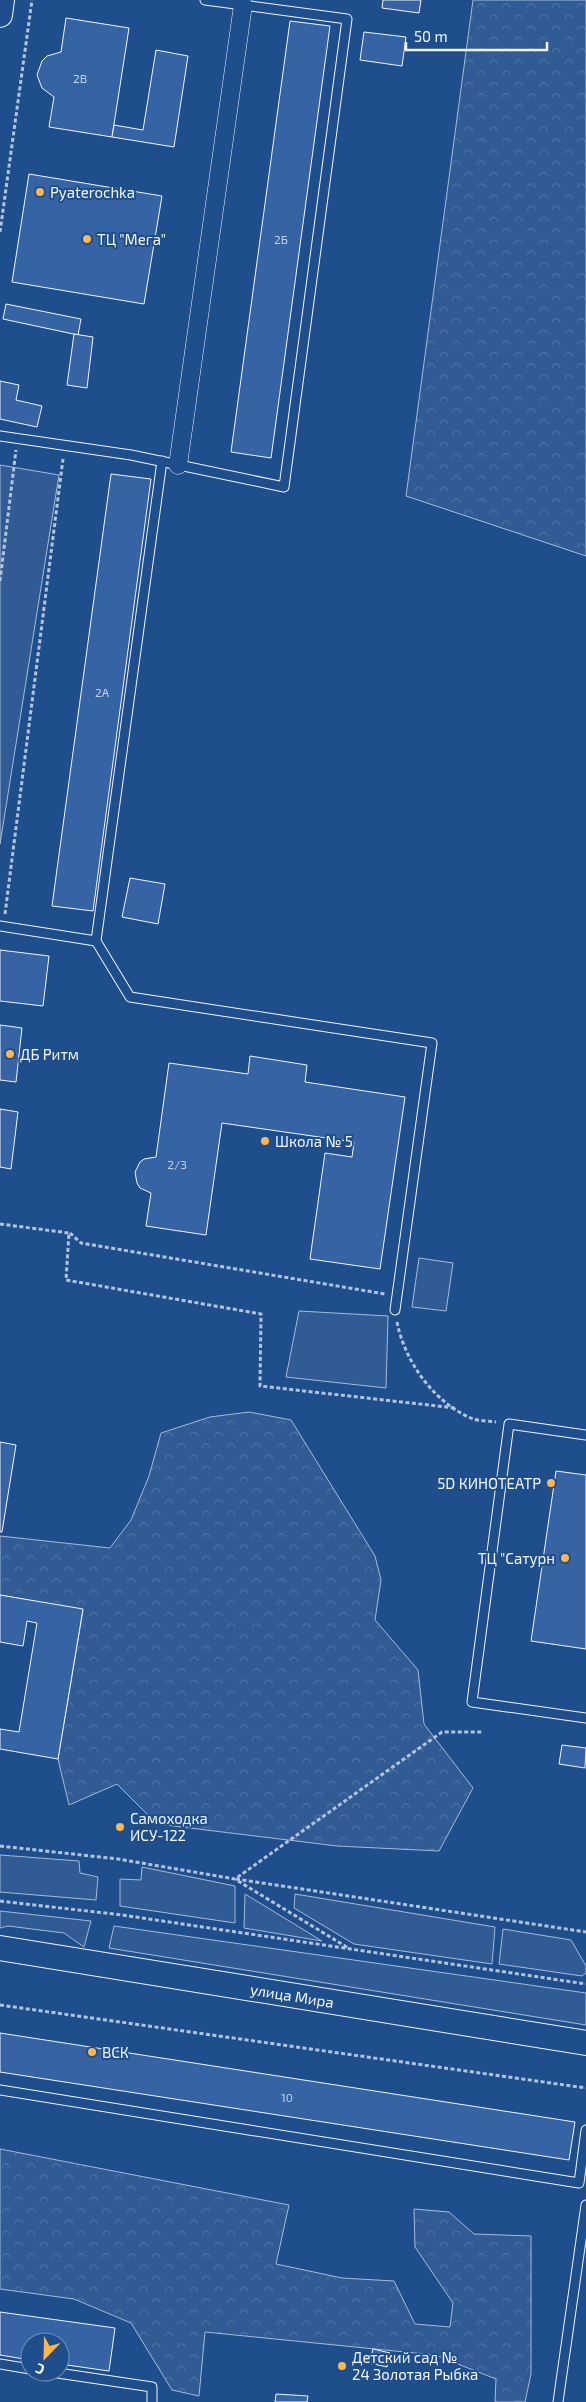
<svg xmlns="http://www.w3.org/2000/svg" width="586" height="2402" font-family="'Exo 2',sans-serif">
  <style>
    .grass { fill: #305b95; stroke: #a8bbd7 }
    .forest { fill: url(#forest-crowns); stroke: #a8bbd7 }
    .building { fill: #3563a3; stroke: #f2f6ff }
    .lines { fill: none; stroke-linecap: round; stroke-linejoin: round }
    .lane-casing { stroke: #f2f6ff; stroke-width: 11 }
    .street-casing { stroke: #f2f6ff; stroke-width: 19 }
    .secondary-casing { stroke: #f2f6ff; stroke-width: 26 }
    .path { stroke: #b3c4dc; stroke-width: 3; stroke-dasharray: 4 2.5; stroke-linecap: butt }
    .lane { stroke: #1f4e8c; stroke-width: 9 }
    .street { stroke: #1f4e8c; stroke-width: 18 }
    .secondary { stroke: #1f4e8c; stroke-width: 24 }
    .poi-dot { fill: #ffb74d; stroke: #1f4e8c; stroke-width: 2 }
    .labels { text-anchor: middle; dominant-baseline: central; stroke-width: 4; stroke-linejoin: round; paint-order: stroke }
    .number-label { font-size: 12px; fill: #c3d1e8 }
    .poi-label { font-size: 15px; fill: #f2f6ff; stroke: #1f4e8c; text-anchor: start }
    .street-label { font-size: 15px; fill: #f2f6ff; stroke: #1f4e8c }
  </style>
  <defs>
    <pattern id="forest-crowns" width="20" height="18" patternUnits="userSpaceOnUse" patternTransform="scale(1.25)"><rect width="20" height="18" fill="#305b95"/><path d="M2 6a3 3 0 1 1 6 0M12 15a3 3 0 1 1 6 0" fill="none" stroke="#4e73a5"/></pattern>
  </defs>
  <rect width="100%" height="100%" fill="#1f4e8c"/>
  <g class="grass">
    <path d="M0,465L59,475L0,844Z"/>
    <path d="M419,1258L453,1263L446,1311L412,1307Z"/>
    <path d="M299,1311L388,1316L386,1388L286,1377Z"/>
    <path d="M0,1855L79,1861L80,1873L98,1877L96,1900L0,1892Z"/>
    <path d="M142,1867L235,1886V1923L120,1906V1879L141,1880Z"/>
    <path d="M245,1894L322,1941L244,1928Z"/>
    <path d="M295,1894L495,1927L492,1964L354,1944L294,1908Z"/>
    <path d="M0,1911L91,1921L84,1947L64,1933L8,1926L0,1928Z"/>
    <path d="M114,1926L586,1993V2025L109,1948Z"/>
    <path d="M503,1929L571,1940L586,1966V1973L582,1976L499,1964Z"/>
  </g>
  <g class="forest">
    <path d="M473,0H586V556L406,496Z"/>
    <path d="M249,1412L291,1420L375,1556L381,1580L375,1620L418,1670L424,1724L473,1788L439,1851L337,1846L157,1824L117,1784L69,1805L58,1759L83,1610L0,1595V1536L110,1548L131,1520L149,1476L161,1433L210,1417Z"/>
    <path d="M0,2149L289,2205L276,2264L342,2278L394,2281L415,2324L450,2327L453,2303L415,2247L414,2209L449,2212L474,2234L531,2236V2374L525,2402H495L496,2379L435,2355L205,2332L199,2396L172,2390L131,2323L74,2299L0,2289Z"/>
  </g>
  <g class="building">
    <path d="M383,0H421L419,13L382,8Z"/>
    <path d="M66,18L129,28L112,137L49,127L54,97L42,88L37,75L42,61L47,56L61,52Z"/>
    <path d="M290,21L330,26L271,458L231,452Z"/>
    <path d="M364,32L406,37L402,66L360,60Z"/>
    <path d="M156,50L188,56L174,147L112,137L114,125L143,130Z"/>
    <path d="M29,174L162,196L144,304L12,282Z"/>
    <path d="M6,304L81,319L78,335L3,319Z"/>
    <path d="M74,334L93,337L87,388L67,385Z"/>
    <path d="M0,381L19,385L16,400L42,406L37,427L0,419Z"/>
    <path d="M111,474L151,479L93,911L52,906Z"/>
    <path d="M130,878L165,884L158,924L122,917Z"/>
    <path d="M0,950L49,956L43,1006L0,1001Z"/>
    <path d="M0,1025L22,1028L16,1082L0,1080Z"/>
    <path d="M250,1056L307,1065L305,1082L405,1097L380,1269L310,1259L325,1153L352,1157L354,1142L222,1123L206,1235L146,1226L151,1193L140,1188L137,1183L135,1172L140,1162L144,1159L156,1157L169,1063L248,1074Z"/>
    <path d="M0,1109L18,1112L11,1169L0,1167Z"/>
    <path d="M0,1442L16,1445L2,1532H0Z"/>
    <path d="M556,1471L586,1475V1649L531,1641Z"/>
    <path d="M0,1595L83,1609L58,1759L0,1749V1729L19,1732L37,1623L27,1621L23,1646L0,1642Z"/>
    <path d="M562,1745L586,1748L585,1768L559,1764Z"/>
    <path d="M0,2033L575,2122L569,2160L0,2072Z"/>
    <path d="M0,2312L115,2328L109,2371L60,2364V2342H30V2360L0,2355Z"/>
    <path d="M373,2349L390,2353L387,2367L369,2363Z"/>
    <path d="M276,2394L308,2396L307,2402H275Z"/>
  </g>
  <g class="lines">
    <g class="lane-casing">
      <g id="lane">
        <path d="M0,436L131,455L284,487L347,19L205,0"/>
        <path d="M0,926L96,941L162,461"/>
        <path d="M96,941L130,997L432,1043L395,1310"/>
        <path d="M586,1435L509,1424L472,1702L586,1718"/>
        <path d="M0,2090L579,2183L586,2130"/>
        <path d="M0,2364L30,2369"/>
        <path d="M51,2372L152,2387V2402"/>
        <path d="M558,2402L586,2205"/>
      </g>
    </g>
    <g class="street-casing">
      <path id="street" d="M178,465L243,5"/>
    </g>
    <g class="secondary-casing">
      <g id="secondary">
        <path d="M0,15L2,0"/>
        <path id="s1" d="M0,1948L586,2043"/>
      </g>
    </g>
    <g class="path">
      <path d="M0,232L32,0"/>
      <path d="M0,581L16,450"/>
      <path d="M5,914L63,459"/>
      <path d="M0,1224L69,1233L66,1280L261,1314L260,1386L455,1408"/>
      <path d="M70,1233L81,1243L385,1294"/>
      <path d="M397,1322C405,1362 434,1403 473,1419C480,1421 489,1421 496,1422"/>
      <path d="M0,1846L118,1859L235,1879L442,1732H483"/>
      <path d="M236,1879L586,1932"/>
      <path d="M238,1881L350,1949"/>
      <path d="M0,1901L122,1915L586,1984"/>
      <path d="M0,2005L586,2088"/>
    </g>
    <use href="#lane" class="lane"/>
    <use href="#street" class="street"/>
    <use href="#secondary" class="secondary"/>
  </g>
  <g class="poi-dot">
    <circle cx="40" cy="192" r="5"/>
    <circle cx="87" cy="239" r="5"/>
    <circle cx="10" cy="1054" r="5"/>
    <circle cx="265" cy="1141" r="5"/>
    <circle cx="551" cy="1483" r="5"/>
    <circle cx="565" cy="1558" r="5"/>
    <circle cx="120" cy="1827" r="5"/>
    <circle cx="92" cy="2052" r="5"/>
    <circle cx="342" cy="2366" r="5"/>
  </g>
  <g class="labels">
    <g class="number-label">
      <text x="80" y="78">2В</text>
      <text x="281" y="239">2Б</text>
      <text x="102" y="692">2А</text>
      <text x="177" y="1164">2/3</text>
      <text x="287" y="2097">10</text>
    </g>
    <g class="poi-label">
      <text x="50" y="192">Pyaterochka</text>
      <text x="97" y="239">ТЦ "Мега"</text>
      <text x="20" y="1054">ДБ Ритм</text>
      <text x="275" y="1141">Школа № 5</text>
      <text x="541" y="1483" text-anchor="end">5D КИНОТЕАТР</text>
      <text x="555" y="1558" text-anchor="end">ТЦ "Сатурн</text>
      <text x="130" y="1818">Самоходка<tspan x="130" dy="17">ИСУ-122</tspan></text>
      <text x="102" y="2052">ВСК</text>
      <text x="352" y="2357">Детский сад №<tspan x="352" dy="17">24 Золотая Рыбка</tspan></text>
    </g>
    <g class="street-label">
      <text stroke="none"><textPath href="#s1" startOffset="296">улица Мира</textPath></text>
    </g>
  </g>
  <g transform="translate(45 2357) rotate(203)"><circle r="24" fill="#1f4e8c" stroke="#7391ba"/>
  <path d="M0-4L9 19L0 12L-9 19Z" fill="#ffb74d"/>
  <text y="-8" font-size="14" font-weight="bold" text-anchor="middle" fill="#f2f6ff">С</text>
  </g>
  <path d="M406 42v8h141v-8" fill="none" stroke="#f2f6ff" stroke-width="2.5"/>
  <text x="414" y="42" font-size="15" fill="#f2f6ff" stroke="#1f4e8c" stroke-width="4" paint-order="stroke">50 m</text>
</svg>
